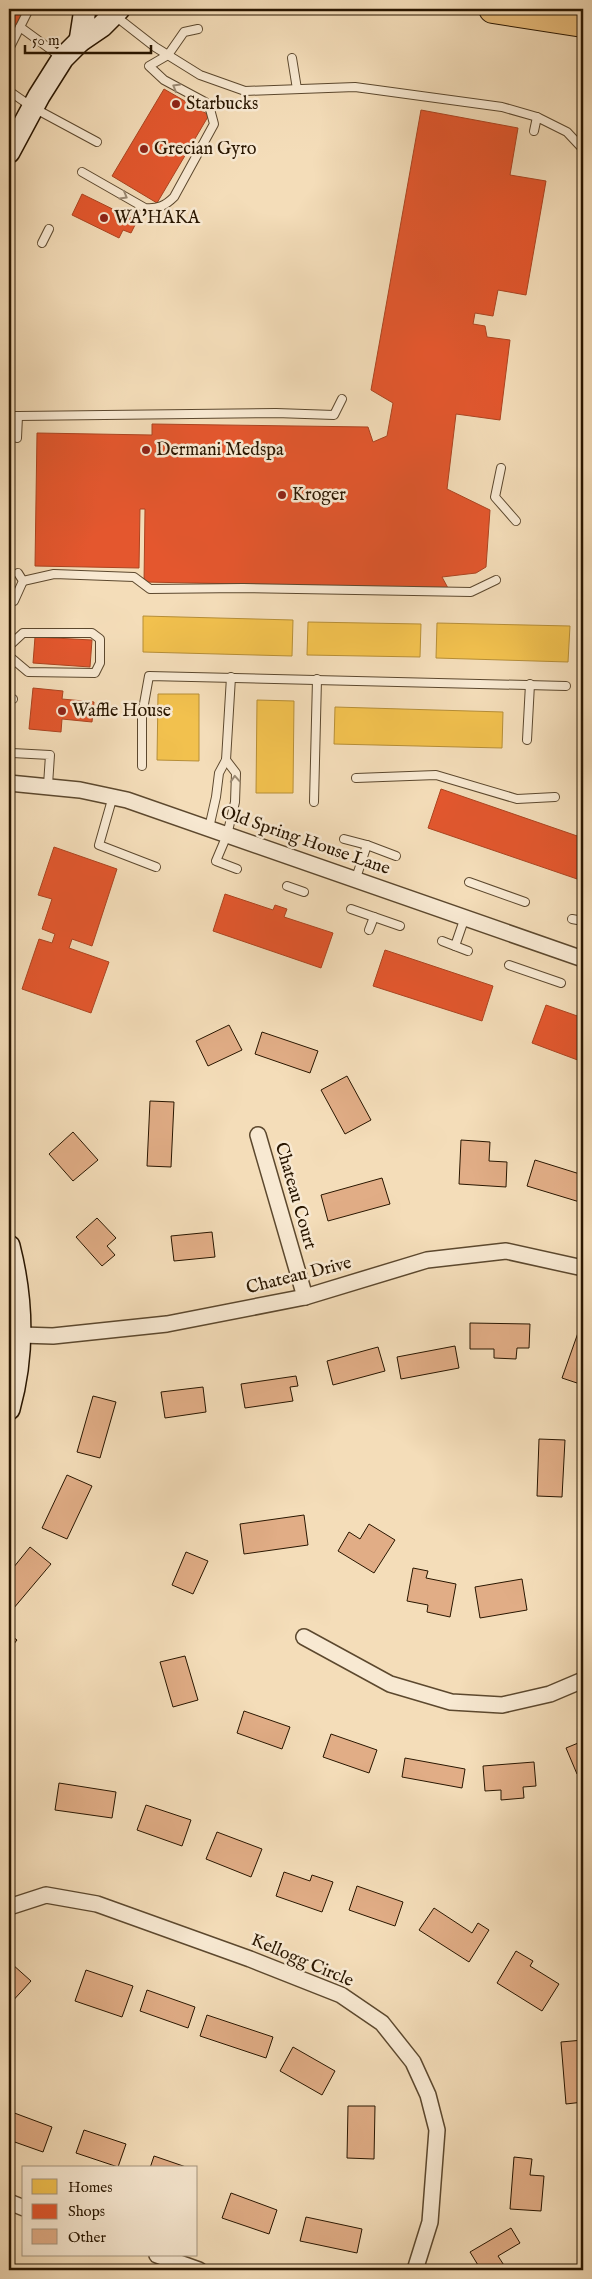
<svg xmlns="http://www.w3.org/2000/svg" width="592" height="2279" font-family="'IM FELL English',serif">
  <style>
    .homes { fill: #f2c14e; stroke: #b68e37 }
    .shops { fill: #e4572e; stroke: #ac4420 }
    .building { fill: #e1ad86; stroke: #291600 }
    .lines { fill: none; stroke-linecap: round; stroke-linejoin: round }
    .lane-casing { stroke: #5c482e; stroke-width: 10 }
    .street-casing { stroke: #5c482e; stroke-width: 18 }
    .secondary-casing { stroke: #291600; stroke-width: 24 }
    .highway-casing { stroke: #291600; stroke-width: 30 }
    .lane { stroke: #f8e9d2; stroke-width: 8 }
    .street { stroke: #f8e9d2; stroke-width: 15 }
    .secondary { stroke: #f8e9d2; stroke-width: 21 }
    .highway { stroke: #eabe7c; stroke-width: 28 }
    .oneway { stroke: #9b8a74 }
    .poi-dot { fill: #8f2418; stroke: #f8e9d2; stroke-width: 2 }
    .labels { text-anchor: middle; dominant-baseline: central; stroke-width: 5; stroke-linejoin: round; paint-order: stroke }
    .poi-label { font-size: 18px; fill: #291600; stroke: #f8e9d2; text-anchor: start }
    .street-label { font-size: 18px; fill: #291600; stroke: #f8e9d2 }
  </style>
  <rect width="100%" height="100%" fill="#f4ddb9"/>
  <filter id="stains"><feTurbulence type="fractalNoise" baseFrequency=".004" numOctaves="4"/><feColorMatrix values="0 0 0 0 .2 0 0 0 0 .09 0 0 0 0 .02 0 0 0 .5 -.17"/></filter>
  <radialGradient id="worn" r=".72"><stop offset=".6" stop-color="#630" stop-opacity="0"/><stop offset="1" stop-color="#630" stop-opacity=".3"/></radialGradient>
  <g class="homes">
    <path d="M143,616L293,620L292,656L143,652Z"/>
    <path d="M308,622L421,624L420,657L307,655Z"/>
    <path d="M437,623L570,626L568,662L436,658Z"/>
    <path d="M158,694H199V761L157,760Z"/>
    <path d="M257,700L294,701L293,793H256Z"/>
    <path d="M335,707L503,712L502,748L334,744Z"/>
  </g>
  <g class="shops">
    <path d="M9,9L23,15L9,41Z"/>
    <path d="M164,89L209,115L157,203L112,176Z"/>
    <path d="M421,110L518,128L510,175L546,181L526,295L498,290L493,316L475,313L473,324L485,326L487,337L510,340L500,420L456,414L447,489L490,510L486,567L476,573L442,577L448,588L144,582L145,509H140L139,568L35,566L37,433L152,435V424L368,427L373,442L387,436L393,403L371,390Z"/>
    <path d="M82,194L137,221L131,233L123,230L119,238L72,215Z"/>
    <path d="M35,637L92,640L90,667L33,663Z"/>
    <path d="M33,688L63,691L62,699L94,702L92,722L62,719L61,732L29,729Z"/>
    <path d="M441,789L583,838V881L428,828Z"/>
    <path d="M54,847L117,869L92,946L72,939L69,948L109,962L91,1013L22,989L39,939L52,943L55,934L42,929L52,899L38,895Z"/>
    <path d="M225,894L273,910L275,905L287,909L284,917L333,933L321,968L213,931Z"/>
    <path d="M385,950L493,986L482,1021L373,986Z"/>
    <path d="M546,1005L583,1018V1062L532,1043Z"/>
  </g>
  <g class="building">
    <path d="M229,1025L242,1050L208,1066L196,1041Z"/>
    <path d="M262,1032L318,1051L310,1073L255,1054Z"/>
    <path d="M347,1076L371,1120L345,1134L321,1090Z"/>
    <path d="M150,1101L174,1102L171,1167L147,1166Z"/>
    <path d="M73,1132L98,1160L73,1181L49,1154Z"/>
    <path d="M461,1140L490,1142L489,1161L507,1162L506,1187L459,1184Z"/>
    <path d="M535,1160L583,1175V1203L527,1186Z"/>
    <path d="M382,1178L390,1204L328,1221L321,1195Z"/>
    <path d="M97,1218L116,1238L107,1246L115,1255L102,1266L76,1237Z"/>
    <path d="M212,1232L215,1257L174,1261L171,1236Z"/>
    <path d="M470,1323L530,1324L529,1348H517L516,1359L494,1358V1349H470Z"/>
    <path d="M579,1330L583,1332V1385L562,1378Z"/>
    <path d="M455,1346L459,1368L401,1379L397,1357Z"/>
    <path d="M378,1347L385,1371L333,1385L327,1361Z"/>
    <path d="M296,1376L298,1386L290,1387L293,1401L245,1408L241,1384Z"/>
    <path d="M203,1387L206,1412L165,1418L161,1392Z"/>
    <path d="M93,1396L116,1402L100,1458L77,1452Z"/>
    <path d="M539,1439L565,1440L562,1497L537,1496Z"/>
    <path d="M67,1475L92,1486L67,1539L42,1528Z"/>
    <path d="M304,1515L308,1545L244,1554L240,1524Z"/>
    <path d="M369,1524L395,1540L374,1573L338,1551L349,1532L360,1539Z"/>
    <path d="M30,1547L51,1564L13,1609L9,1605V1573Z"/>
    <path d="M186,1552L208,1561L193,1594L172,1585Z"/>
    <path d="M413,1568L428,1571L426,1578L456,1584L450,1617L427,1612L428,1605L407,1601Z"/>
    <path d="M522,1579L527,1610L480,1618L475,1587Z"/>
    <path d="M9,1634L17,1640L9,1650Z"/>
    <path d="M185,1656L198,1700L173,1707L160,1662Z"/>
    <path d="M244,1711L290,1727L282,1749L237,1733Z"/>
    <path d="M331,1734L377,1750L369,1773L323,1757Z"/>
    <path d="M583,1741V1771L577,1774L566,1748Z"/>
    <path d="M405,1758L465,1769L462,1788L402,1777Z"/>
    <path d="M534,1762L536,1786L523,1787L524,1798L501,1800V1790L485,1791L483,1766Z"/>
    <path d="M59,1783L116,1792L112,1818L55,1810Z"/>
    <path d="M146,1805L191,1820L182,1846L137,1830Z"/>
    <path d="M217,1832L262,1849L251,1877L206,1859Z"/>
    <path d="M284,1872L310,1881L312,1875L333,1882L322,1912L276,1896Z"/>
    <path d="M357,1886L403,1902L395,1926L349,1910Z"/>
    <path d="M434,1908L472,1933L478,1923L489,1930L469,1962L419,1930Z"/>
    <path d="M516,1951L533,1961L530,1966L559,1984L542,2011L497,1983Z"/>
    <path d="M12,1964L31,1981L9,2005V1967Z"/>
    <path d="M86,1970L133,1986L122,2017L75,2001Z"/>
    <path d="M147,1990L195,2007L188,2028L140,2011Z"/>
    <path d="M207,2015L273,2037L266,2058L200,2036Z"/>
    <path d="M583,2040V2102L566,2104L561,2042Z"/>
    <path d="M293,2047L335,2071L322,2095L280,2071Z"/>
    <path d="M348,2106H375L374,2159L347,2158Z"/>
    <path d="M9,2111L52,2127L43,2152L9,2140Z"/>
    <path d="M84,2130L126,2144L118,2167L76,2153Z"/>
    <path d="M154,2156L189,2168H150Z"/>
    <path d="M514,2157L532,2159L530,2175L544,2176L541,2211L510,2209Z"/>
    <path d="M231,2193L277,2210L269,2234L222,2218Z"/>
    <path d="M306,2217L362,2229L357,2253L300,2241Z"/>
    <path d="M511,2228L520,2243L498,2256L507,2270H481L470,2252Z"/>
  </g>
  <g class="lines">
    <g class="lane-casing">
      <g id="lane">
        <path d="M114,15L155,47L200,75L245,91L355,87L502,107L537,117"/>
        <path d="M20,27L61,57"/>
        <path d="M9,49L29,9"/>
        <path d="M292,58L297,89"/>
        <path d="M9,91L32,107L97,142"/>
        <path d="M534,131L537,117L567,132L583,149"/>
        <path d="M82,172L145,208C158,209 165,206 174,197L214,124L210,109L205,102L164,80L149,66L168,55L184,32L198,29"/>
        <path d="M42,243L49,229"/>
        <path d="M9,416H18L17,438"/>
        <path d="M18,416L276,413L334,415L342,399"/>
        <path d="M501,468L495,497L516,521"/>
        <path d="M23,581L54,574L134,577L150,589L243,588L471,592L496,580"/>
        <path d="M9,602L14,601L23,581L18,573"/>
        <path d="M9,646L23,633H92L100,639V663L95,673L28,672L9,656"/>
        <path d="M9,700L13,699"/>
        <path d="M527,740L530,684"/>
        <path d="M12,753L50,755L48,785"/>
        <path d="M226,760L236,773L235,802L227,835L216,861L237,869"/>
        <path d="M142,766V715L149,676L566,686"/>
        <path d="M356,778L436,775L517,799L555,797"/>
        <path d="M113,796L99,845L156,867"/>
        <path d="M314,802L317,679"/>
        <path d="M209,828L216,797L219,773L226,760L231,677"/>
        <path d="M344,839L367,845"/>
        <path d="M356,878L367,845L396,856"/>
        <path d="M469,882L525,902"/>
        <path d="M287,886L304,892"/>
        <path d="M351,909L400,926"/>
        <path d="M572,919L583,921"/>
        <path d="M369,930L374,917"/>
        <path d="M442,941L455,946L465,917"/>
        <path d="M455,946L468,951"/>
        <path d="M509,965L561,983"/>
      </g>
    </g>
    <g class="street-casing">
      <g id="street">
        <path d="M9,783L80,790L127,800L583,959"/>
        <path d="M258,1135L305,1297"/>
        <path d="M21,1335L53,1336L167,1324L305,1297L427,1260L506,1251L583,1268"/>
        <path d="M304,1637L390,1684L451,1702L502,1705L550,1694L583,1680"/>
        <path d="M9,1907L46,1895L97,1904L250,1959L341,1995L382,2023L413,2062L428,2095L437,2130L430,2222L415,2270"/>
        <path d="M9,2202L24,2208"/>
        <path d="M157,2255L199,2270"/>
      </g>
    </g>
    <g class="secondary-casing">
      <g id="secondary">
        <path d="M80,41L85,9"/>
        <path d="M9,152L39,96L63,58L80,41L102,26L119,9"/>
        <path d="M9,1246C23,1301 24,1355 9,1409"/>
      </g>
    </g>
    <g class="highway-casing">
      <path id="highway" d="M493,9L583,23"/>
    </g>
    <use href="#lane" class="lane"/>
    <use href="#street" class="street"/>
    <use href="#secondary" class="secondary"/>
    <use href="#highway" class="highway"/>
  </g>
  <defs><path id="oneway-chevron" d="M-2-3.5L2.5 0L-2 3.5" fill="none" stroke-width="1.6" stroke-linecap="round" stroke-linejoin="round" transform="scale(1.25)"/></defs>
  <g class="oneway">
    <use href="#oneway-chevron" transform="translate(176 87) rotate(-150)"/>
    <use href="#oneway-chevron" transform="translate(124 196) rotate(30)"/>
    <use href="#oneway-chevron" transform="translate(235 779) rotate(-94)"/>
  </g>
  <g class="poi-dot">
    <circle cx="176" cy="104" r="5"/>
    <circle cx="144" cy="149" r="5"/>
    <circle cx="104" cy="218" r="5"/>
    <circle cx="146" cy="450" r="5"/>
    <circle cx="282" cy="495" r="5"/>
    <circle cx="62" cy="711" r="5"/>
  </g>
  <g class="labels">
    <g class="poi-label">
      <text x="186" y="104">Starbucks</text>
      <text x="154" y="149">Grecian Gyro</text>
      <text x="114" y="218">WA'HAKA</text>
      <text x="156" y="450">Dermani Medspa</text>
      <text x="292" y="495">Kroger</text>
      <text x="72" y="711">Waffle House</text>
    </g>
    <g class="street-label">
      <text transform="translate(305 841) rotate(19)">Old Spring House Lane</text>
      <text transform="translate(295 1196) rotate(74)">Chateau Court</text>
      <text transform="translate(299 1276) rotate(-14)">Chateau Drive</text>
      <text transform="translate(302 1961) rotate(23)">Kellogg Circle</text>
    </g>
  </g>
  <rect width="592" height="2279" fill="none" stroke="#f4ddb9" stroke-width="30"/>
  <rect x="10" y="10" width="572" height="2259" fill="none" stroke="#291600" stroke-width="2.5"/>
  <rect x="15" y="15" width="562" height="2249" fill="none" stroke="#291600"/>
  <rect x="22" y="2166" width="175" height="90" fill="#f8e9d2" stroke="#a5957e"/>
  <rect x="32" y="2179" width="25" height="15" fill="#f2c14e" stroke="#a5957e"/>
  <text x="68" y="2192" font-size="15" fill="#291600">Homes</text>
  <rect x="32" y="2204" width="25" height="15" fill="#e4572e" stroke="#a5957e"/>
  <text x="68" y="2216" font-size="15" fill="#291600">Shops</text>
  <rect x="32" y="2229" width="25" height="15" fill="#e1ad86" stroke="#a5957e"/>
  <text x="68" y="2242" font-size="15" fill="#291600">Other</text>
  <path d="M25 45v8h126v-8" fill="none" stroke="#291600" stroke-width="2.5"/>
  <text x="32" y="45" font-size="15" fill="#291600" stroke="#f8e9d2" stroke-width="4" paint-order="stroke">50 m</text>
  <rect width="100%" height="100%" filter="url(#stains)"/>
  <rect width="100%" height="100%" fill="url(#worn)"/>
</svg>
